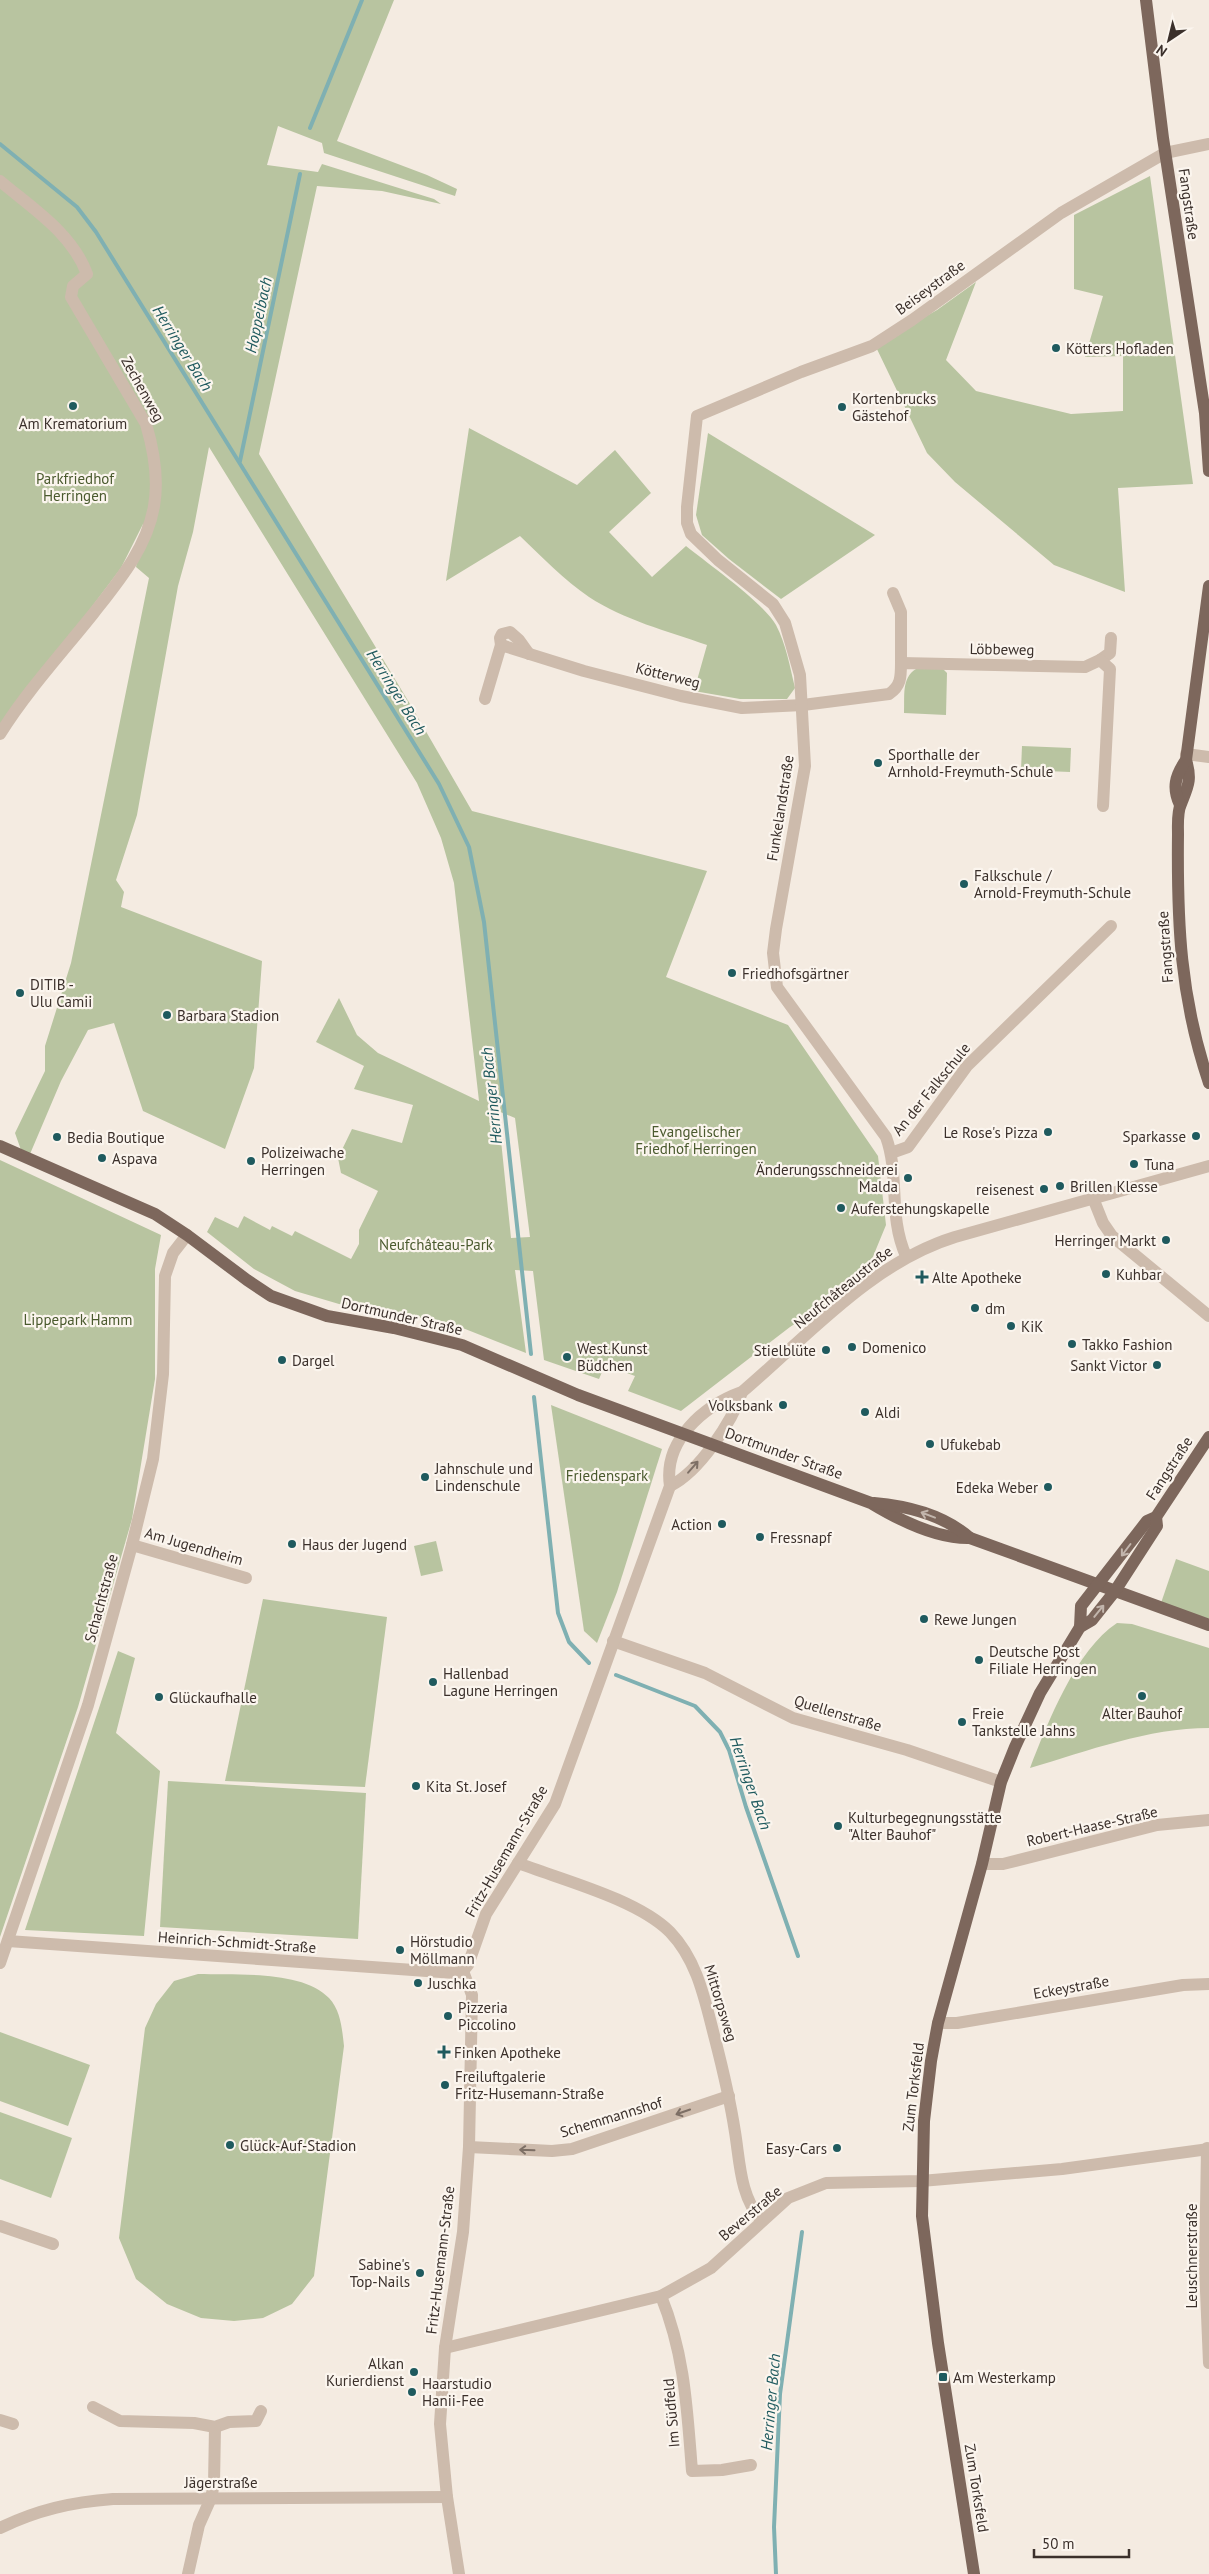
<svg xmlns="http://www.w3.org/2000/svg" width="1209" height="2574" font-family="'PT Sans',sans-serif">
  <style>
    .green { fill: #b8c4a0; fill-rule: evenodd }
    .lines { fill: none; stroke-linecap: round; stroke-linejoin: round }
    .stream { stroke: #7fb0b2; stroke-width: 4 }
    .minor { stroke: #cdbbac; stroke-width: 12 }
    .major { stroke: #7d675c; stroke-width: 12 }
    .oneway { stroke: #7d6f65 }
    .oneway2 { stroke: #c2b5ac }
    .poi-dot { fill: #1f5a5e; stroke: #fbf5ee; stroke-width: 2 }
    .labels { text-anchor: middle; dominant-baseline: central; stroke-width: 4.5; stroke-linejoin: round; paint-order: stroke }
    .street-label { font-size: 15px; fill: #3b302b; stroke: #fbf5ee }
    .poi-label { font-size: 15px; fill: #3b302b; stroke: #fbf5ee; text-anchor: start }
    .park-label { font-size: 15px; fill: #4a5a2e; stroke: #fbf5ee }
    .water-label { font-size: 16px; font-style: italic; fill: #1f5a5e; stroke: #fbf5ee }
  </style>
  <rect width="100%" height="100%" fill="#f4ebe1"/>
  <g class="green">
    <path d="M0,0H394L337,141L427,175L457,189L455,196L324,153L322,143L278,126L267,165L318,172L322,164L434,199L441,204L382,191L317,186L259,454L413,709L472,811L707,871L666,977L788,1025L878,1156L886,1225L872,1259L848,1289L790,1327L681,1411L628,1391L635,1376L605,1365L599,1379L544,1360L533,1271L515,1270L526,1353L450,1323L339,1304L295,1291L254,1269L207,1232L215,1217L238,1228L244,1216L270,1230L272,1226L292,1236L295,1231L351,1259L359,1244V1230L378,1191L341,1173L338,1158L352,1129L402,1143L413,1105L354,1089L364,1066L316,1042L339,998L357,1035L378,1053L479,1101L454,883L441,838L417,783L209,447L193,532L178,586L137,815L116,880L124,892L121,907L262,961L254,1068L225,1149L143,1111L114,1023L88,1030L61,1081L30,1154L21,1150L15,1133L45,1071V1046L71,963L149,578L136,567L143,524L121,568L0,729ZM498,1111L515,1118L530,1237L511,1238Z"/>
    <path d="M1150,176L1193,484L1118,488L1125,592L1054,565L955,482L927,453L875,345L937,310L976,282L946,360L976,391L1071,414L1123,411V356L1085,357L1103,296L1074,289V215Z"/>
    <path d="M469,428L577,485L615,450L651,493L609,532L652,577L686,546C707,563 764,603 776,625C786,644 790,667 795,688L787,699H740L694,691L707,645C667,631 624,620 589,597C564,580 542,557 520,536L446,581Z"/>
    <path d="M708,433L875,535L781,599L729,559L702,535L696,515Z"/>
    <path d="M916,669H943L947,673L946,715L904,713C905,697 901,678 916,669Z"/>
    <path d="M1022,746L1071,748L1070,772L1021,770Z"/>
    <path d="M0,1160L161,1235L155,1269V1379L132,1519L78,1707L0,1937Z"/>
    <path d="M551,1405L662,1449L617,1592L597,1643L584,1631Z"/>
    <path d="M436,1541L443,1571L421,1576L414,1546Z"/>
    <path d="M1176,1559L1209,1571V1619L1161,1603Z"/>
    <path d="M263,1599L387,1617L365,1787L225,1781Z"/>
    <path d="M1117,1623L1132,1624L1209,1648V1728C1148,1728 1088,1751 1030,1768C1048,1722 1076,1650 1117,1623Z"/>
    <path d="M118,1651L135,1658L116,1733L160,1771L144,1936L25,1930Z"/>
    <path d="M168,1781L366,1793L358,1939L160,1927Z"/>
    <path d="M198,1974C234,1975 303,1970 329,1998C341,2011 342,2029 344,2046L314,2276L292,2304L263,2318L234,2321L201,2318L167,2304L136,2279L119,2238L145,2028L156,2004L174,1981Z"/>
    <path d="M0,2032L90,2065L68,2126L0,2101Z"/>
    <path d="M0,2112L72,2138L51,2198L0,2179Z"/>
  </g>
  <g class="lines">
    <g class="stream">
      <path d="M310,128L362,0"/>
      <path d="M0,144L77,207L96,232L439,784L469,847L484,922L531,1354"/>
      <path d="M240,461L300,174"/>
      <path d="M534,1397L558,1613L569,1642L589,1663"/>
      <path d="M616,1675L695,1706L720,1732L729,1750L746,1807L798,1956"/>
      <path d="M776,2574L774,2527L780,2394L802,2232"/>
    </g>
    <g class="minor">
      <path d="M0,181C32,208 72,233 87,274L73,286L71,297L146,424C154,451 159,478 154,506C147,548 118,582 93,614C61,654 27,691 0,734"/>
      <path d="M893,593L901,612V663"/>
      <path d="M501,645L500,638L502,634L510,632L519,640L529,654"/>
      <path d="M1100,660L1110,653L1111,638"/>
      <path d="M485,699L501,645L584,671L681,696L742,708L803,705L889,694C901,686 901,677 901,663L1085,667L1100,660L1110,669L1103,806"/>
      <path d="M1186,754L1209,757"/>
      <path d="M891,1153L908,1147L967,1066L1111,926"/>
      <path d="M1093,1198L1103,1223L1112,1236L1209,1316"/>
      <path d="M906,1256C888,1216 900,1176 886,1137L777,987L773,953L776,929L805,766L800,675L785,623L773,604L718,560L691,534L687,523V507L697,416L801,372L872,346L912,320L1061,213L1165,153L1209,144"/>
      <path d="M670,1486C699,1472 732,1422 742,1392"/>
      <path d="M132,1545L246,1578"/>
      <path d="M613,1641L705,1673L793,1718L907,1750L1001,1782"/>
      <path d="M518,1863C562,1880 637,1899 670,1932C698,1961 705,2001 715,2039C723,2070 730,2100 735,2132C740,2163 740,2197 762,2221"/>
      <path d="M982,1864H1003L1157,1825L1209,1820"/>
      <path d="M8,1941L455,1973L463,1971"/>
      <path d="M0,1963L88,1705L132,1545L153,1459L163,1374L165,1276L173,1253L187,1235"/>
      <path d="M463,1971L468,1965L486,1914L555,1804L670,1486C663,1441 703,1406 742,1392C808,1336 871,1263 955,1237L1209,1166"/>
      <path d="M938,2023H957L1183,1985L1209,1984"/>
      <path d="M469,2147L552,2151L572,2149L729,2096"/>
      <path d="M1207,2148L1205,2267L1209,2363"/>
      <path d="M0,2226L53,2244"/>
      <path d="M661,2296C685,2355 687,2409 692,2471L722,2470L751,2465"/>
      <path d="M445,2348L661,2296L711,2268L788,2198L826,2183L921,2181L1062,2169L1209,2149"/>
      <path d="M93,2407L120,2421L194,2423L215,2427L229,2422L256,2421L261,2411"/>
      <path d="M0,2420L13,2424"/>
      <path d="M0,2528C37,2510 72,2502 113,2499L447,2497"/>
      <path d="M188,2574L199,2525L211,2498L214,2484L215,2427"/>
      <path d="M459,2574L447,2497L440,2424L445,2348L463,2232L469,2147L472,1995L463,1971"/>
    </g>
    <g class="major">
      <path d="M1146,0L1163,138L1205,413L1209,471"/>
      <path d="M1186,760C1192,780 1188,786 1181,804C1177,812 1178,825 1178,834C1177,923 1180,997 1209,1083"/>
      <path d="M1180,805C1172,788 1175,776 1186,760L1209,586"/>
      <path d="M0,1146L155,1214L187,1235L247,1280L271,1296L327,1316L394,1328L462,1345L578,1395L871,1503C899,1520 937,1539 970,1538L1209,1625"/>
      <path d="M874,1503C908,1506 944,1515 970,1538"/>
      <path d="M1080,1627L1081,1606L1147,1521L1156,1517L1209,1437"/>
      <path d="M974,2574L938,2343L922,2216L924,2121L931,2061L938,2023L982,1864L1001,1782L1015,1747L1040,1693L1080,1627L1092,1620L1115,1591L1157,1526L1156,1517"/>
    </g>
  </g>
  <defs><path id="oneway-shaft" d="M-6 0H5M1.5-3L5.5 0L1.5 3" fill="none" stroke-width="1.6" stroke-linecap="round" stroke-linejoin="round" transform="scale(1.25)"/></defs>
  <g class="oneway">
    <use href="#oneway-shaft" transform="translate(693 1467) rotate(-49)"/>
    <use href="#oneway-shaft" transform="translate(683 2112) rotate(161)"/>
    <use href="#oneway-shaft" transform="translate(527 2150) rotate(-178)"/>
  </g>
  <g class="oneway2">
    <use href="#oneway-shaft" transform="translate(928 1515) rotate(-159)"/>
    <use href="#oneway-shaft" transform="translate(1126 1550) rotate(127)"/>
    <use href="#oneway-shaft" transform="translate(1099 1611) rotate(-51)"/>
  </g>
  <g class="poi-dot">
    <circle cx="1056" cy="348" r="5"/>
    <circle cx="73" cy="406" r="5"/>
    <circle cx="842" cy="407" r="5"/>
    <circle cx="878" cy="763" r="5"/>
    <circle cx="964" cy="884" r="5"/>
    <circle cx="732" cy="973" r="5"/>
    <circle cx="20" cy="993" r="5"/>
    <circle cx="167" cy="1015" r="5"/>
    <circle cx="1048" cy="1132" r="5"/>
    <circle cx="1196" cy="1136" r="5"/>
    <circle cx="57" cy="1137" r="5"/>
    <circle cx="102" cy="1158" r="5"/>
    <circle cx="251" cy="1161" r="5"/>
    <circle cx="1134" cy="1164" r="5"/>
    <circle cx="908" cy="1178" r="5"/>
    <circle cx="1060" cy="1186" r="5"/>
    <circle cx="1044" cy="1189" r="5"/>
    <circle cx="841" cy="1208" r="5"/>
    <circle cx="1166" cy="1240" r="5"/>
    <circle cx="1106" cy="1274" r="5"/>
    <path d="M919.5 1269.5h5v5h5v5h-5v5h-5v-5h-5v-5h5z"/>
    <circle cx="975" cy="1308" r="5"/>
    <circle cx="1011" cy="1326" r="5"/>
    <circle cx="1072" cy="1344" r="5"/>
    <circle cx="852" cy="1347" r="5"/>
    <circle cx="826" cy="1350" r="5"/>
    <circle cx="567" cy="1357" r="5"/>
    <circle cx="282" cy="1360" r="5"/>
    <circle cx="1157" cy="1365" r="5"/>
    <circle cx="783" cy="1405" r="5"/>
    <circle cx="865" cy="1412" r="5"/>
    <circle cx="930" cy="1444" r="5"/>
    <circle cx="425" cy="1477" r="5"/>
    <circle cx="1048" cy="1487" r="5"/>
    <circle cx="722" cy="1524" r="5"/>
    <circle cx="760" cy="1537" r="5"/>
    <circle cx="292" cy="1544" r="5"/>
    <circle cx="924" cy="1619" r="5"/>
    <circle cx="979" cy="1660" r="5"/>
    <circle cx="433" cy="1682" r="5"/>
    <circle cx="1142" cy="1696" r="5"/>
    <circle cx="159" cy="1697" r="5"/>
    <circle cx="962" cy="1722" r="5"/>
    <circle cx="416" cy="1786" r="5"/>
    <circle cx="838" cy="1826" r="5"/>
    <circle cx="400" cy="1950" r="5"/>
    <circle cx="418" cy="1983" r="5"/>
    <circle cx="448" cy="2016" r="5"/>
    <path d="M441.5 2044.5h5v5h5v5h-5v5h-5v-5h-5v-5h5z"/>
    <circle cx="445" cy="2085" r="5"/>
    <circle cx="230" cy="2145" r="5"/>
    <circle cx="837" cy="2148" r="5"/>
    <circle cx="420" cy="2273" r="5"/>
    <circle cx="414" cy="2372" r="5"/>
    <rect x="938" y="2372" width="10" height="10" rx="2.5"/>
    <circle cx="412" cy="2392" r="5"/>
  </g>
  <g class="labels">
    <g class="street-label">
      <text transform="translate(1189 204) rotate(82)">Fangstraße</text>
      <text transform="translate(930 287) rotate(-36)">Beiseystraße</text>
      <text transform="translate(143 389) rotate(61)">Zechenweg</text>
      <text transform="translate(1002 649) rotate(1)">Löbbeweg</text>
      <text transform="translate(668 675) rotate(14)">Kötterweg</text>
      <text transform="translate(780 808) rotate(-81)">Funkelandstraße</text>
      <text transform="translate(1165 947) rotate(-94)">Fangstraße</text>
      <text transform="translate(931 1089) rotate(-51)">An der Falkschule</text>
      <text transform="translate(843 1287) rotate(-39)">Neufchâteaustraße</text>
      <text transform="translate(402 1316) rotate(13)">Dortmunder Straße</text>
      <text transform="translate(784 1453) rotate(20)">Dortmunder Straße</text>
      <text transform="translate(1169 1468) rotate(-57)">Fangstraße</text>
      <text transform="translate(194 1546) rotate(16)">Am Jugendheim</text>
      <text transform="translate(101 1598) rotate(-75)">Schachtstraße</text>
      <text transform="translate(838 1713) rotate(17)">Quellenstraße</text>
      <text transform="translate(1092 1826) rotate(-13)">Robert-Haase-Straße</text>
      <text transform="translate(506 1851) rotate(-60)">Fritz-Husemann-Straße</text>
      <text transform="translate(237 1942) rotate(4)">Heinrich-Schmidt-Straße</text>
      <text transform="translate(1071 1987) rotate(-10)">Eckeystraße</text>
      <text transform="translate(721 2003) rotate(73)">Mittorpsweg</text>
      <text transform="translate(913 2087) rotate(-83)">Zum Torksfeld</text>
      <text transform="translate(611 2117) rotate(-17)">Schemmannshof</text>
      <text transform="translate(750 2213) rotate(-40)">Beverstraße</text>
      <text transform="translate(1191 2256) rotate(-90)">Leuschnerstraße</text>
      <text transform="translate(440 2260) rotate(-83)">Fritz-Husemann-Straße</text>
      <text transform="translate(671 2413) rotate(-95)">Im Südfeld</text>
      <text x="221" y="2482">Jägerstraße</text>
      <text transform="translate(977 2488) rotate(81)">Zum Torksfeld</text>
    </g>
    <g class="poi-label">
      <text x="1066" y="348">Kötters Hofladen</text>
      <text x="852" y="398">Kortenbrucks<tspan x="852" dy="17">Gästehof</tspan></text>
      <text x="73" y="423" text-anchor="middle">Am Krematorium</text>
      <text x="888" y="754">Sporthalle der<tspan x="888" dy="17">Arnhold-Freymuth-Schule</tspan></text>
      <text x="974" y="875">Falkschule /<tspan x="974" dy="17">Arnold-Freymuth-Schule</tspan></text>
      <text x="742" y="973">Friedhofsgärtner</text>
      <text x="30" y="984">DITIB -<tspan x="30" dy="17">Ulu Camii</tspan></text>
      <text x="177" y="1015">Barbara Stadion</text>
      <text x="1038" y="1132" text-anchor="end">Le Rose's Pizza</text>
      <text x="1186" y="1136" text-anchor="end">Sparkasse</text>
      <text x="67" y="1137">Bedia Boutique</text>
      <text x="261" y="1152">Polizeiwache<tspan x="261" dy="17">Herringen</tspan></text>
      <text x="112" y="1158">Aspava</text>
      <text x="1144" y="1164">Tuna</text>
      <text x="898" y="1169" text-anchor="end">Änderungsschneiderei<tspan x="898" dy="17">Malda</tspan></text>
      <text x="1070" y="1186">Brillen Klesse</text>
      <text x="1034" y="1189" text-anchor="end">reisenest</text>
      <text x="851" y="1208">Auferstehungskapelle</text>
      <text x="1156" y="1240" text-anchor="end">Herringer Markt</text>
      <text x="1116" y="1274">Kuhbar</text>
      <text x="932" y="1277">Alte Apotheke</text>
      <text x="985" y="1308">dm</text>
      <text x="1021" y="1326">KiK</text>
      <text x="1082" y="1344">Takko Fashion</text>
      <text x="862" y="1347">Domenico</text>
      <text x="577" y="1348">West.Kunst<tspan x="577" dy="17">Büdchen</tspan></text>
      <text x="816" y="1350" text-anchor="end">Stielblüte</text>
      <text x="292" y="1360">Dargel</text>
      <text x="1147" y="1365" text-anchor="end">Sankt Victor</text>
      <text x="773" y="1405" text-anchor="end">Volksbank</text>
      <text x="875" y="1412">Aldi</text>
      <text x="940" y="1444">Ufukebab</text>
      <text x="435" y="1468">Jahnschule und<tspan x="435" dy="17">Lindenschule</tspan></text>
      <text x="1038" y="1487" text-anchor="end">Edeka Weber</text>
      <text x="712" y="1524" text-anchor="end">Action</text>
      <text x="770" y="1537">Fressnapf</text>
      <text x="302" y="1544">Haus der Jugend</text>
      <text x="934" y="1619">Rewe Jungen</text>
      <text x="989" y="1651">Deutsche Post<tspan x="989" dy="17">Filiale Herringen</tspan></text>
      <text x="443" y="1673">Hallenbad<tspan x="443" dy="17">Lagune Herringen</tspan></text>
      <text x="169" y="1697">Glückaufhalle</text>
      <text x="972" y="1713">Freie<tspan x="972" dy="17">Tankstelle Jahns</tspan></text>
      <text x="1142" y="1713" text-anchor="middle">Alter Bauhof</text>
      <text x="426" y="1786">Kita St. Josef</text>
      <text x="848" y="1817">Kulturbegegnungsstätte<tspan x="848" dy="17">"Alter Bauhof"</tspan></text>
      <text x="410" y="1941">Hörstudio<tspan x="410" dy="17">Möllmann</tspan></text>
      <text x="428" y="1983">Juschka</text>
      <text x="458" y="2007">Pizzeria<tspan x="458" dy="17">Piccolino</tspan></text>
      <text x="454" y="2052">Finken Apotheke</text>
      <text x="455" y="2076">Freiluftgalerie<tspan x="455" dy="17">Fritz-Husemann-Straße</tspan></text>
      <text x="240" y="2145">Glück-Auf-Stadion</text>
      <text x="827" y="2148" text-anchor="end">Easy-Cars</text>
      <text x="410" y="2264" text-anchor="end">Sabine's<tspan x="410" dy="17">Top-Nails</tspan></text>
      <text x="404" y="2363" text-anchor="end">Alkan<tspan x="404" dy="17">Kurierdienst</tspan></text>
      <text x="953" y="2377">Am Westerkamp</text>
      <text x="422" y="2383">Haarstudio<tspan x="422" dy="17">Hanii-Fee</tspan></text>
    </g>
    <g class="park-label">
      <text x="75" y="478">Parkfriedhof<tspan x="75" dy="17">Herringen</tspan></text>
      <text x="696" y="1131">Evangelischer<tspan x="696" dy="17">Friedhof Herringen</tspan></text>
      <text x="436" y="1244">Neufchâteau-Park</text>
      <text x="78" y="1319">Lippepark Hamm</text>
      <text x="607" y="1475">Friedenspark</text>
    </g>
    <g class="water-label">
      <text transform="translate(258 315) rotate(-78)">Hoppeibach</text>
      <text transform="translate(183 348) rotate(58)">Herringer Bach</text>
      <text transform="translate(397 692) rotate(58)">Herringer Bach</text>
      <text transform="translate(491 1096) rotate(-96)">Herringer Bach</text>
      <text transform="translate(751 1783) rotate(71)">Herringer Bach</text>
      <text transform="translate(770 2402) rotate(-85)">Herringer Bach</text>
    </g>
  </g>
  <g transform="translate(1169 40) rotate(215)" stroke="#fbf5ee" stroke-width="4" paint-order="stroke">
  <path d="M0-4L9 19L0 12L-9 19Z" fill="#3b302b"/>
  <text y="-8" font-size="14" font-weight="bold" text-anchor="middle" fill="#3b302b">N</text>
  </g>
  <path d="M1034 2549v8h95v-8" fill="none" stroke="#3b302b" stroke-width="2.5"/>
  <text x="1042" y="2549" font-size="15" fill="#3b302b" stroke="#fbf5ee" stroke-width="4" paint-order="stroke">50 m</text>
</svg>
